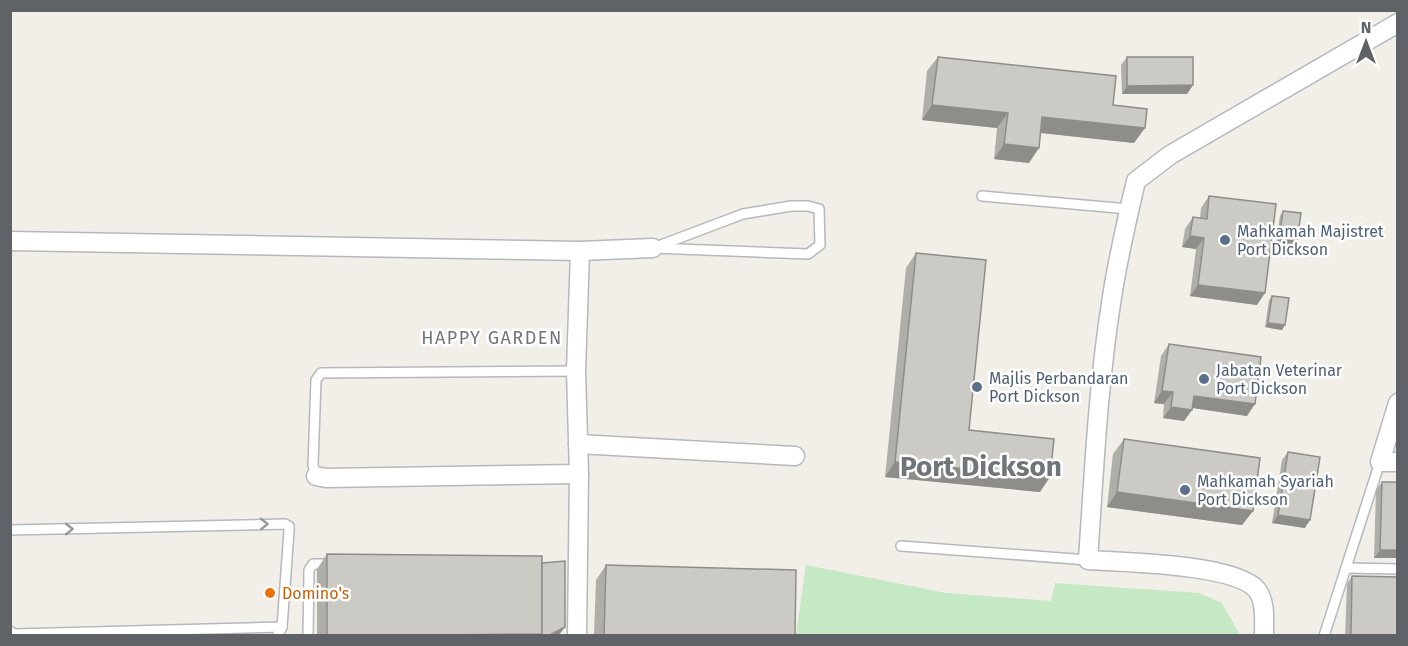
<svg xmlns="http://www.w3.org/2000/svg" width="1408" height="646" font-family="'Fira Sans',sans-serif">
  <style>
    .green { fill: #c5e8c5 }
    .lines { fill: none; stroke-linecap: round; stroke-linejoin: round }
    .lane-casing { stroke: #b5b8bc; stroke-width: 12 }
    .street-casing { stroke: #b5b8bc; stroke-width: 21 }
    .lane { stroke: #fff; stroke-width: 9 }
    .street { stroke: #fff; stroke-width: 18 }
    .wall { fill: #afaea9 }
    .shaded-wall { fill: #8f8d8a }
    .building { fill: #cccac5; stroke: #8f8d8a; stroke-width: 1.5 }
    .oneway { stroke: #979a9d }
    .service-dot { fill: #5c6f8a; stroke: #fff; stroke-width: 2 }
    .food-dot { fill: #e8710a; stroke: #fff; stroke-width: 2 }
    .labels { text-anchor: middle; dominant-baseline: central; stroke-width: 5; stroke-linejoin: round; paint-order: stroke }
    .service-label { font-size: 16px; fill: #4e5e75; stroke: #fff; text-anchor: start }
    .food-label { font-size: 16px; fill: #c56008; stroke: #fff; text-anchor: start }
    .neighbourhood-label { font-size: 18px; letter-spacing: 1.5px; fill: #70757a; stroke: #fff }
    .town-label { font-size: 28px; font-weight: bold; fill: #70757a; stroke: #fff }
  </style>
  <rect width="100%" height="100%" fill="#f1efe8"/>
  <path class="green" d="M806,565L946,593L1051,601L1055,583L1199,593L1222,603L1240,635H796Z"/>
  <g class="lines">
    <g class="lane-casing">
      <g id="lane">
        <path d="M982,196L1129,209"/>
        <path d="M791,206H808L819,209L820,245L808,254L653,248L743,214Z"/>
        <path d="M316,476L313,465L316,380L321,373L576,371"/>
        <path d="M10,530L285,524L289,526V531L282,627L277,636"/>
        <path d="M901,546L1088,560"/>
        <path d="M1346,568L1398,569"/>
        <path d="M10,631L14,634L282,627"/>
        <path d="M308,636L309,570L313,564H331"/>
        <path d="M1324,636L1380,462"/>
      </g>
    </g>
    <g class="street-casing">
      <g id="street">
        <path d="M10,241L580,251L653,248"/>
        <path d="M1398,403L1380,462H1398"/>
        <path d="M578,444L795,456"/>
        <path d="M316,476L326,478L579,474"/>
        <path d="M577,636L579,474L576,371L580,251"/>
        <path d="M1264,636C1264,621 1266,602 1257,590C1236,564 1123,562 1088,560C1094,472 1098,384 1112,297C1118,258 1127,219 1136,181L1170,155L1398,23"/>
      </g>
    </g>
    <use href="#lane" class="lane"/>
    <use href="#street" class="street"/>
  </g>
  <g class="wall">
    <path d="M938,57L1134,143L1041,133L1029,163L994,159L997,128L922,120L927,71Z"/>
    <path d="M1127,57L1193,85L1187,94H1122L1121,65Z"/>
    <path d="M1209,196L1257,305L1190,296L1196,249L1182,247L1185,229L1193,217L1200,218L1201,208Z"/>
    <path d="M1283,211L1297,241L1294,246L1276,243L1280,216Z"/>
    <path d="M916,253L969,430L1040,492L885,477L906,268Z"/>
    <path d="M1272,296L1282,330L1265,327L1269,300Z"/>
    <path d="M1169,344L1247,416L1193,408L1184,421L1163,418L1164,404L1154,403L1161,356Z"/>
    <path d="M1124,439L1253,511L1242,525L1107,507L1113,454Z"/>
    <path d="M1288,452L1305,528L1272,523L1282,460Z"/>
    <path d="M1382,482L1398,558H1374L1376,490Z"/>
    <path d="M327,554L542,563L565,627L558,636H317V569Z"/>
    <path d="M606,565L795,636H594L596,580Z"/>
    <path d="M1352,576L1398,636H1345L1347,584Z"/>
  </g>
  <g class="shaded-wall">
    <path d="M1193,85L1187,94H1122L1127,86Z"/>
    <path d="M932,105L1008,113L997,128L922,120Z"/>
    <path d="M1042,117L1145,128L1134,143L1032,132Z"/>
    <path d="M1004,144L1039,148L1029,163L994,159Z"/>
    <path d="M1190,236L1204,238L1196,249L1182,247Z"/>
    <path d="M1279,239L1297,241L1294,246L1276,243Z"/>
    <path d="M1198,285L1265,293L1257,305L1190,296Z"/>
    <path d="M1268,323L1285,325L1282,330L1265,327Z"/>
    <path d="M1162,391L1173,392L1164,404L1154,403Z"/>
    <path d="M1194,396L1255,404L1247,416L1186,407Z"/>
    <path d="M1171,407L1192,410L1184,421L1163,418Z"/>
    <path d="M895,462L1050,477L1040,492L885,477Z"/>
    <path d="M1117,492L1253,511L1242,525L1107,507Z"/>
    <path d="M1278,515L1310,520L1305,528L1272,523Z"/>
    <path d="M1380,550H1398V558H1374Z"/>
    <path d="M565,627L558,636H548Z"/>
    <path d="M542,634L541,636H374Z"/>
  </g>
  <g class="building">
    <path d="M938,57L1116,76L1113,105L1147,109L1145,128L1042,117L1039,148L1004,144L1008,113L932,105Z"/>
    <path d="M1127,57H1193V85L1127,86Z"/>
    <path d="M1209,196L1276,204L1265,293L1198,285L1204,238L1190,236L1193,217L1207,219Z"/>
    <path d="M1283,211L1301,213L1297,241L1279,239Z"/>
    <path d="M916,253L986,260L969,430L1054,439L1050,477L895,462Z"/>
    <path d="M1272,296L1289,298L1285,325L1268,323Z"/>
    <path d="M1169,344L1261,357L1255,404L1194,396L1192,410L1171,407L1173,392L1162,391Z"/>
    <path d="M1124,439L1260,458L1253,511L1117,492Z"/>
    <path d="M1288,452L1320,457L1310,520L1278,515Z"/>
    <path d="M1382,482H1398V550H1380Z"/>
    <path d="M327,554L542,556V634L327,636Z"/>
    <path d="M565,561V627L548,636H541L542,634V563Z"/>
    <path d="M606,565L796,570L795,636H604Z"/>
    <path d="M1352,576L1398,577V636H1351Z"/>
  </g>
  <defs><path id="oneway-chevron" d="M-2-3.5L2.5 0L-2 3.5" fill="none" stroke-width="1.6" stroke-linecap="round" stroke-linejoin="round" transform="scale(1.5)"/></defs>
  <g class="oneway">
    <use href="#oneway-chevron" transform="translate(264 524) rotate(-1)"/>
    <use href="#oneway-chevron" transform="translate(69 529) rotate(-1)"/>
  </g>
  <g class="service-dot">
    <circle cx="1225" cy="240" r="6"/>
    <circle cx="1204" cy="379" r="6"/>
    <circle cx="977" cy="387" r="6"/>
    <circle cx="1185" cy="490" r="6"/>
  </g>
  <circle class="food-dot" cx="270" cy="593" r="6"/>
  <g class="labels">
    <g class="service-label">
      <text x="1237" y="231">Mahkamah Majistret<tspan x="1237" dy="18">Port Dickson</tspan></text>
      <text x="1216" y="370">Jabatan Veterinar<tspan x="1216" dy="18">Port Dickson</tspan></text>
      <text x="989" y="378">Majlis Perbandaran<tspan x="989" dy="18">Port Dickson</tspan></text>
      <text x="1197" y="481">Mahkamah Syariah<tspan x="1197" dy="18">Port Dickson</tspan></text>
    </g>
    <g class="food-label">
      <text x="282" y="593">Domino's</text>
    </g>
    <g class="neighbourhood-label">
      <text x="492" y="338">HAPPY GARDEN</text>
    </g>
    <g class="town-label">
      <text x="981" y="466">Port Dickson</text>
    </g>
  </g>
  <rect width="1408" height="646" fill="none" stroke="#5f6368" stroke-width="24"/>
  <g transform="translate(1366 42)" stroke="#ffffff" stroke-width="4.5" paint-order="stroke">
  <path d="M0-4.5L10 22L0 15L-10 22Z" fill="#5f6368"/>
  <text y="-9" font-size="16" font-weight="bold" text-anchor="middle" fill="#5f6368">N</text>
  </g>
</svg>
